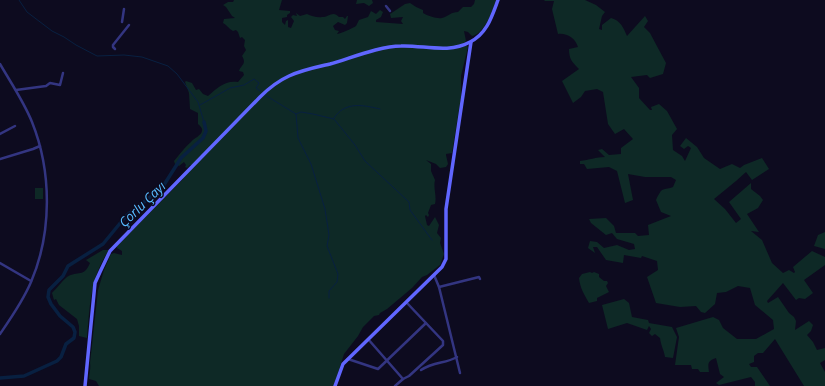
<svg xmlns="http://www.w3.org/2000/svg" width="825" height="386" font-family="'Open Sans',sans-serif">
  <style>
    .green { fill: #0e2926 }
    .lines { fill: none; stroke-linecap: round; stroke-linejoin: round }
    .stream { stroke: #082041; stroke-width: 1 }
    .river { stroke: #082041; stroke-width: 3.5 }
    .street { stroke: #333581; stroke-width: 2.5 }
    .secondary { stroke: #6066ff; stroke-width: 3.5 }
    .labels { text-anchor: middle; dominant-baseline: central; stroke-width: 3; stroke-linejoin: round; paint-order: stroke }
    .water-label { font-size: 13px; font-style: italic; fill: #57bbff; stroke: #0d0b1f }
  </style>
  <rect width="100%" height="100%" fill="#0d0b1f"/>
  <g class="green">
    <path d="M234,0H282L279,10L290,11V13L287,15V17L282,18V22L285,25L286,21L288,20V27L291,28L294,21L291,17L293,15L297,16L296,13L300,16L307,14C311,16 318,18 322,17C329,17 333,10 339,17H343L345,19L347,16H348L347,23L345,25L338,22L333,26L335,30L339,31L337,34C340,34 353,28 356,26L359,20L368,17L371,11L376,14L380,10L383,12L381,17L376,20V22L403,24L401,21L403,17L391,18L390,14L405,4L410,3C414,6 418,8 423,10V13C428,16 437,19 442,18C449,16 451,12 458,12L463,7H471L474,4L475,0H496C493,11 484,34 472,36L468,32L464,31L466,41L462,46H467L468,47L461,76V97L452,153L446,154V155L448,164L446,167L440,168L436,164L426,160L431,164V171L435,180C433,188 437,196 435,204L431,205L428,213L429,215L428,217L426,215L425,216L427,225L429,226L435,217L439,225L437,233L441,238L440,243L444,254L440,265L427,275L422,277L412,288L387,309L380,313L379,315L374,316L363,327L358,336L344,354L334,386H99L96,381L89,379C89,374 91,369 90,363L98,290L104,270L111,254L114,253L122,255V251L117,248V246L183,179L192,165H190L187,168L185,167L186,165L184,162L179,166L175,164L174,161C180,154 184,148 191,142C194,138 201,136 202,131C203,128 200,126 198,124V113L190,109L189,93L185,82L186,81L192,83L196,90L199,89L203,94L208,96C217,88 225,80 238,82L244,75L243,72L239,71C241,65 247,64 242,56L246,50L244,46L245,40L242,37L240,38L238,32L236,30L233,31C229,29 227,25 223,23L224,19L235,18L232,16L226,7L223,5L228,2H233Z"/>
    <path d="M357,0H372L373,3L369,6L364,3L356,4Z"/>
    <path d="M544,0H585L596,5L605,12L602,16L599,29L602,30V25L611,18C621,21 623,27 627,36L645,16L648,21L644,27L650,33L659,50L666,63L663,74L650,78L647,75L631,77L639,88V98L650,110H652L651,107L659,104L667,111L677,129L672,135L673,150L682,156L685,161L691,148L688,146L684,149L680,146L686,138L697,147L704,158L720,169L732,164L740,168L744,165L762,158L769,169L752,180L746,172L736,181L714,199L725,209L736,223L741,219L729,202L751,183V189L760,196L763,200L758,208L747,214L759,232L751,231L762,240L772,263L783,273L789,270L794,273L795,272L793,267L812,251L825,257V265L804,280L813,293L805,299L799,298L796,300L783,283L767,301L768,303L778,297L789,313L794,317L796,321L795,330L809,321L813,325L811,331L807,335L813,342L817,350L825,348V360L820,363L825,372V386H804L775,339L763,353H758L754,356V362L749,364L751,367H757L770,386H755V382L751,377L719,385L716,383L724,377L720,374L716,358C707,361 708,364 709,372H700L698,369H692L691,365H675L679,337L676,328L713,317L719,320L723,328L737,339H756L774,329L773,320L755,305L750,288L738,286L726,292L717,293L715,304L705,313L701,312L696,306L680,307L656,303L647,277L658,270L657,261L642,256L641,258L624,255L623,263L606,260L597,247H593L595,253L588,248L590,241L597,242L604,248L617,245L629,250L635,249L634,244L617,239L612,233L606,235L591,223L589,219L606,218L614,226L616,233H635L638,236L649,235L648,225L671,216L661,212L656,200C663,186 661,191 673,187L676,180L671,177H645L628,174L633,200L625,203L617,171L609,167L587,169L584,164H580V161C589,160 596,157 605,157L598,150L602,149L609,155L621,154V148L633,139L624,129L615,134L608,124L603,92L597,89L585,91L581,97L573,103L562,81L579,69C572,62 569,59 569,49L578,47C575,38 567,33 558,34L552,9L554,1H545Z"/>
    <rect x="35" y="188" width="8" height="11"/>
    <path d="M825,232V249L814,246L818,235Z"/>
    <path d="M103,250H109C90,278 90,305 87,338L79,336V326L77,319L59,305L56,299L54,300L52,293C57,288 62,281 67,277C78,270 84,278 90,263L86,260Z"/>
    <path d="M590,272L592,273L594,272L599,274V277L604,281H607L608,283L606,286L609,292L597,298V301L589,303C584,294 580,288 579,278L582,274Z"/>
    <path d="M624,299L629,303L632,317L648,320L649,323L672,327L677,337L673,358L665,357C664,350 661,346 660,338L655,334L652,336L649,333L651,329L649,326L647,330L627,323L608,329L602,305Z"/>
  </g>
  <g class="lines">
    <g class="stream">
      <path d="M19,0L27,12L52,31L64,37L76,45L97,56L124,55L142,57L168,66L177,74L198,102L204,122"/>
      <path d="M265,95L296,114L298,138L311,164L325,209L329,235L327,246L338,274L337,282L329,291V298"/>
      <path d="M200,105L230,88L244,85L254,79L259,83L256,88L260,91"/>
      <path d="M296,114L301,112L313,114L334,119L355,145L365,161L409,202L410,210L432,240"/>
      <path d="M334,118C345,101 363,105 380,109"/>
    </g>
    <path class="river" d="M0,378L24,376L57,361L61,357L66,344L74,338L75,332L73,327L60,316L51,304L48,297L49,290L63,276L68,266L103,244L126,216L162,188L181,158L203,138L206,131L204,122"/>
    <g class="street">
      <path d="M386,6L390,11"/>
      <path d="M122,22L124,9"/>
      <path d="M115,49L113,47V45L129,25"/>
      <path d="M0,64C11,83 24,102 32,122C52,172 52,233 31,282C23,301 11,318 0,334"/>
      <path d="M16,90L46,86L50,83L60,85L63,73"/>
      <path d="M0,134L15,126"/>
      <path d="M0,159L33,149L40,146"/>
      <path d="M0,263L31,281"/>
      <path d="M434,275L439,287L460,373"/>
      <path d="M439,287L479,277L480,279"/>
      <path d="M368,339L403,379"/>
      <path d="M348,359L378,369L426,323"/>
      <path d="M421,370C434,361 445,364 457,357"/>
      <path d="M395,386L403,379L409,376L443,345V341L407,303"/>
    </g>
    <g class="secondary">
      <path d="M85,386L95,283L100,272L110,251L260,97C269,88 278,81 289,76C302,70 317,67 330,64C351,58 380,46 401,46C424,45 448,54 470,42C487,34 492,16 498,0"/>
      <path d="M335,386L343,364L442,267L446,259V209L471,42"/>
    </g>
  </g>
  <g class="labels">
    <g class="water-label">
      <text transform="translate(142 204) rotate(-44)">Çorlu Çayı</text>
    </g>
  </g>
</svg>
